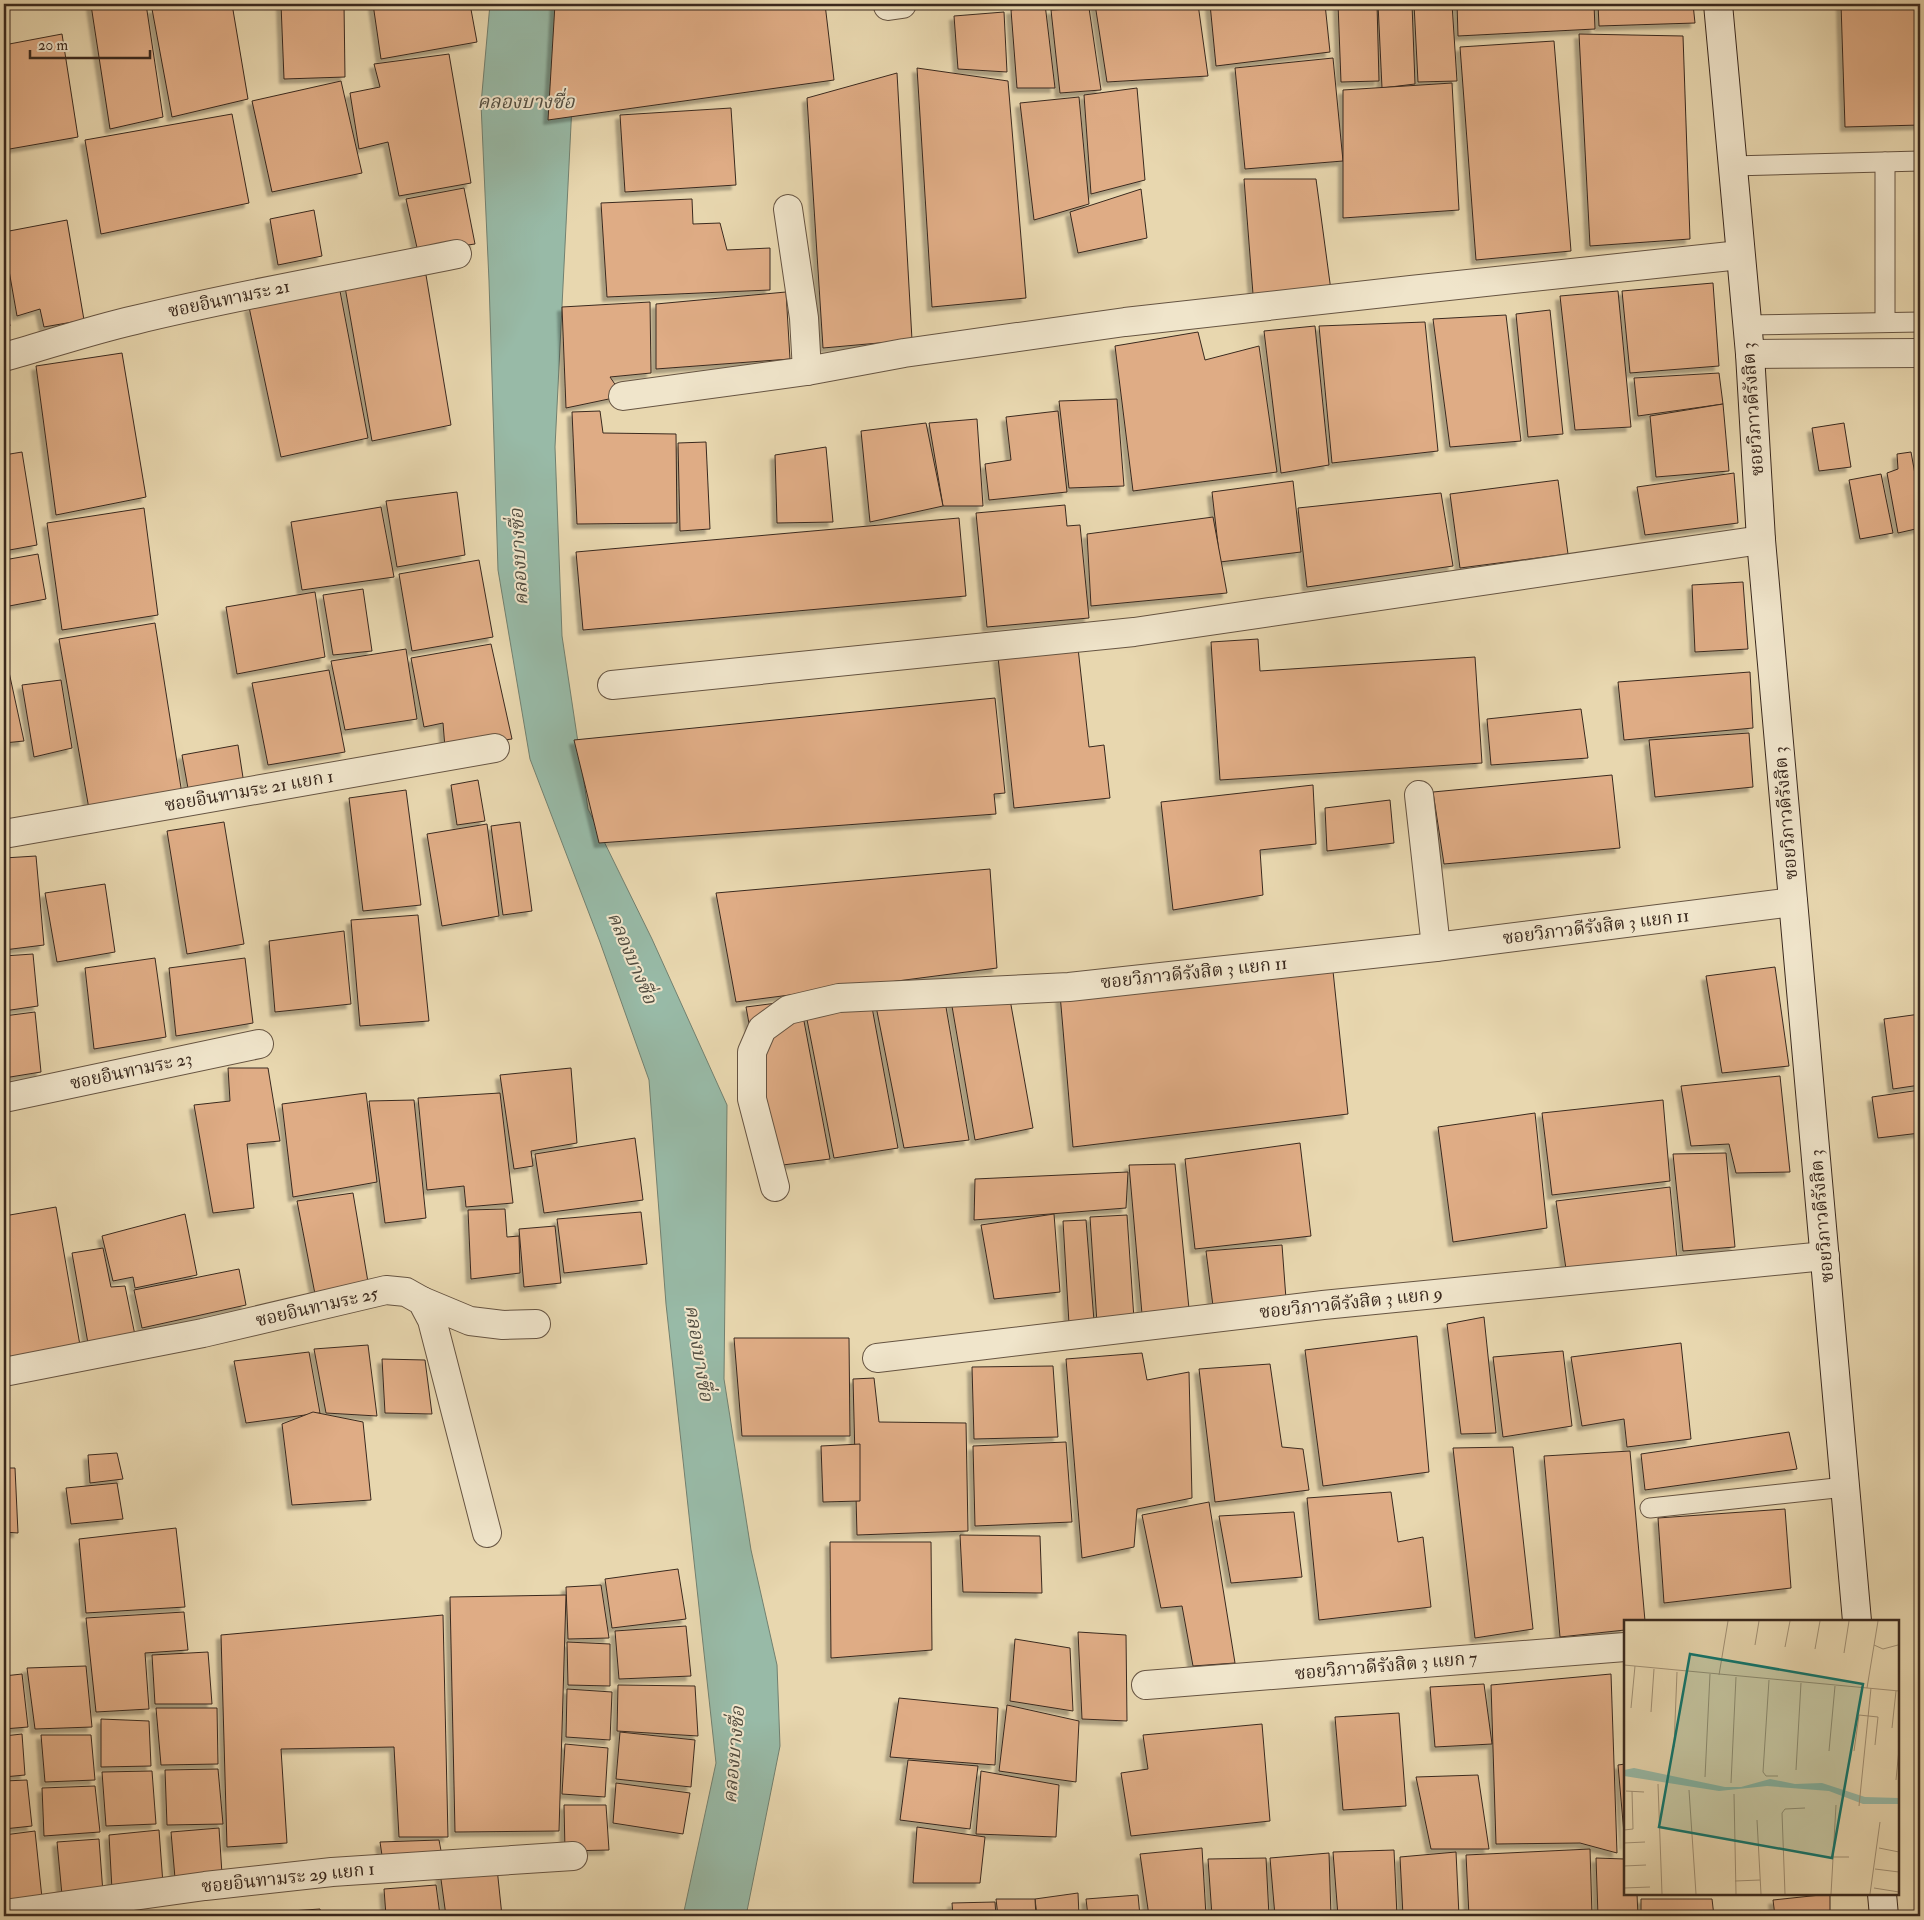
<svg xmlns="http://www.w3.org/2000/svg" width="1924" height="1920" font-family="'IM FELL Double Pica','Noto Serif Thai',serif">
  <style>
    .water { fill: #98baa7; stroke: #728070 }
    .building { fill: #dfac85; stroke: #3a291e; filter: url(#shadow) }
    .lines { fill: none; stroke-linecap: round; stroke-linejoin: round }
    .lane-casing { stroke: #665442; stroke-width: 21 }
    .street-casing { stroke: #665442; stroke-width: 30 }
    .secondary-casing { stroke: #3a291e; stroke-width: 30 }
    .lane { stroke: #f0e5cb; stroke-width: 19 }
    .street { stroke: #f0e5cb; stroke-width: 28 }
    .secondary { stroke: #f0e5cb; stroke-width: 28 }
    .labels { text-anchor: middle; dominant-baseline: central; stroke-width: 4; stroke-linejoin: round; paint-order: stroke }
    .street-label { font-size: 18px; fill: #3a291e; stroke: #f0e5cb }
    .water-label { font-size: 19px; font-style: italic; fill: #524d40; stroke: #f0e5cb }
    .inset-road { fill: none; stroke: #a29175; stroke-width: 1 }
    .view { fill: #0f766e; fill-opacity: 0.15; stroke: #0f766e; stroke-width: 2.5 }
    .inset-edge { fill: none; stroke: #3a291e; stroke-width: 2.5 }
  </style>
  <defs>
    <filter id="shadow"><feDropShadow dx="-4.5" dy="4.5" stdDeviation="1" flood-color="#0004"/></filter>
  </defs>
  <rect width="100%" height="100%" fill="#e8d7af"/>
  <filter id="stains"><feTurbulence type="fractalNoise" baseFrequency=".004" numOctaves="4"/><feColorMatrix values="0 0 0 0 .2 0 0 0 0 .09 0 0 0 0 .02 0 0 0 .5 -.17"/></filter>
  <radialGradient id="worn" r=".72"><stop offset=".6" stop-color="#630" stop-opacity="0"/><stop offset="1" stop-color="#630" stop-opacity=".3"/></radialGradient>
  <path class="water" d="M490,4H577L555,447L562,636L588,809L652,939L727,1105L724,1379L751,1550L777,1665L780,1746L746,1916H683L716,1763L666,1304L649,1080L600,942L530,759L498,570L489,281L481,104Z"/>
  <g class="building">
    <path d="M100,4H146L163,117L110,129L91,5Z"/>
    <path d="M181,4H232L248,99L172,117L152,9Z"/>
    <path d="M281,4H344L345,77L284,79Z"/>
    <path d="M373,4H470L477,42L381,59Z"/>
    <path d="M555,4H825L834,80L548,120Z"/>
    <path d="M1045,4L1055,88H1017L1011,10Z"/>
    <path d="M1095,4H1198L1208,76L1107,82Z"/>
    <path d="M1210,4H1325L1330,52L1216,66Z"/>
    <path d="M1338,4H1377L1379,81L1341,82Z"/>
    <path d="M1378,4H1412L1415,84L1382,88Z"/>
    <path d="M1414,4H1452L1457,81L1418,82Z"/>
    <path d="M1457,4H1594L1595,29L1458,36Z"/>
    <path d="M1598,4H1693L1695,23L1599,26Z"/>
    <path d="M1841,4H1920V125L1845,127Z"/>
    <path d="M1089,8L1101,90L1060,93L1051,10Z"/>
    <path d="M1004,12L1007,72L958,69L954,16Z"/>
    <path d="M62,34L78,137L4,150V45Z"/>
    <path d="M1579,34L1683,36L1690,239L1590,246Z"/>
    <path d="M1554,41L1571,251L1476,260L1460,47Z"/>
    <path d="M449,54L471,183L399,196L388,142L359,149L350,93L380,87L374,64Z"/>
    <path d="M1333,58L1343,161L1245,169L1235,68Z"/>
    <path d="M917,68L1008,81L1026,298L932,307Z"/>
    <path d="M897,73L912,340L823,348L807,98Z"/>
    <path d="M341,81L362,173L272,192L252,101Z"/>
    <path d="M1452,83L1459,210L1343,218V90Z"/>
    <path d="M1137,88L1145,180L1091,194L1084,95Z"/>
    <path d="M1079,97L1089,204L1034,220L1020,103Z"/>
    <path d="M731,108L736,185L625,192L620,115Z"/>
    <path d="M232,114L249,203L101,234L85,140Z"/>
    <path d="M1244,179H1316L1332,298L1254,307Z"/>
    <path d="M464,188L475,244L418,252L406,199Z"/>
    <path d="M1141,189L1147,238L1078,253L1070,212Z"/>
    <path d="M692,199L693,224L720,223L727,250L770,248V290L607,297L601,203Z"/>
    <path d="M314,210L322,256L278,265L270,219Z"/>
    <path d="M67,220L84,320L44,327L40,309L17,316L4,242V232Z"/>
    <path d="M426,275L451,425L372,441L345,287Z"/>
    <path d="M1713,283L1719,366L1630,373L1622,291Z"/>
    <path d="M340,291L368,438L281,457L249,307Z"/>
    <path d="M1618,291L1631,427L1575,430L1560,296Z"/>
    <path d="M786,292L790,359L656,369V304Z"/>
    <path d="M4,294L10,326L4,327Z"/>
    <path d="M650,302L651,373L610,377L623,396L566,408L562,307Z"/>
    <path d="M1550,310L1563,434L1528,437L1516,314Z"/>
    <path d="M1506,315L1521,441L1450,447L1433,319Z"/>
    <path d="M1425,322L1438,451L1332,463L1319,326Z"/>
    <path d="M1315,326L1329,465L1281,473L1264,331Z"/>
    <path d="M1198,332L1205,360L1259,346L1277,472L1133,491L1115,346Z"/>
    <path d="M122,353L146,497L56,515L36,366Z"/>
    <path d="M1719,373L1723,404L1638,416L1634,378Z"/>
    <path d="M1117,399L1124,486L1069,488L1059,401Z"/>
    <path d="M1723,404L1729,471L1656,477L1650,416Z"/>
    <path d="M600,411L603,433L676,434L677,523L577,524L572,412Z"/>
    <path d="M1058,411L1067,492L989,500L985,464L1011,460L1006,417Z"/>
    <path d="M977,419L983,506H943L929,423Z"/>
    <path d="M926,423L943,506L870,522L861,431Z"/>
    <path d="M1844,423L1851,467L1819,471L1812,428Z"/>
    <path d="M706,442L710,529L680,531L678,443Z"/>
    <path d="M826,447L833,522L777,523L775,455Z"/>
    <path d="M22,452L37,545L4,551V455Z"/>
    <path d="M1911,452L1920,502V528L1898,533L1887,473L1898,469L1897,454Z"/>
    <path d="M1734,473L1738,523L1645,535L1637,487Z"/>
    <path d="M1881,474L1893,533L1860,539L1849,480Z"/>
    <path d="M1558,480L1568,554L1460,568L1450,494Z"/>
    <path d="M1293,481L1301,552L1220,562L1212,492Z"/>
    <path d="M457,492L465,555L397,567L386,501Z"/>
    <path d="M1441,493L1453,566L1307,587L1298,508Z"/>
    <path d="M1065,505L1067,526L1080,525L1089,618L987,627L976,513Z"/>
    <path d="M381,507L394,577L302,590L291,522Z"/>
    <path d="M144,508L158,615L62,630L47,523Z"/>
    <path d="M1213,517L1227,593L1091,606L1087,534Z"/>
    <path d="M959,518L966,596L583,630L576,552Z"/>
    <path d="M38,554L46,599L4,607V560Z"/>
    <path d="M479,560L493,637L412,651L399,574Z"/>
    <path d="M1743,582L1748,649L1695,652L1692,585Z"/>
    <path d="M363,589L372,651L333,655L323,595Z"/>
    <path d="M315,592L325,657L237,674L226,607Z"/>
    <path d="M155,623L182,794L89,809L59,639Z"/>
    <path d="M1258,639L1260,671L1475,657L1482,763L1220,780L1211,642Z"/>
    <path d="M491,644L512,739L445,748L443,723L424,727L411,658Z"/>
    <path d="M1078,648L1089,747L1104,745L1110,798L1014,808L998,657Z"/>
    <path d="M406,649L417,719L345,730L331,661Z"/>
    <path d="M329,670L345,752L268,765L252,683Z"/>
    <path d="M9,672L24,741L4,743V673Z"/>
    <path d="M1750,672L1753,728L1624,740L1618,682Z"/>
    <path d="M61,680L72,748L34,757L22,685Z"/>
    <path d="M995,698L1005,793L994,794L996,814L599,843L574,740Z"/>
    <path d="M1581,709L1588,758L1491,765L1487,719Z"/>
    <path d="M1749,733L1753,787L1655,797L1649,740Z"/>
    <path d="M238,745L244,784L189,794L182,755Z"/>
    <path d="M1612,775L1620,848L1444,864L1433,792Z"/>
    <path d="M478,780L485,821L457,825L451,785Z"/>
    <path d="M1313,785L1316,844L1260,850L1263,895L1173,910L1161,802Z"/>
    <path d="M406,790L421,905L363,911L349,798Z"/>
    <path d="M1390,800L1394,843L1327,851L1325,808Z"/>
    <path d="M224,822L244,944L187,954L167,831Z"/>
    <path d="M520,822L532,911L503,915L491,826Z"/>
    <path d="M487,824L499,916L442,926L427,834Z"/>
    <path d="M36,856L44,945L4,950V858Z"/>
    <path d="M990,869L997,968L736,1002L716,893Z"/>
    <path d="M105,884L115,952L57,962L45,893Z"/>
    <path d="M418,915L429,1021L360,1026L351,920Z"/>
    <path d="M344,931L351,1004L275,1012L269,941Z"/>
    <path d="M33,954L38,1006L4,1011V956Z"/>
    <path d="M155,958L166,1037L94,1049L85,968Z"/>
    <path d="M245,958L253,1023L176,1036L169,968Z"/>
    <path d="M1775,967L1789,1066L1722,1073L1706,976Z"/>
    <path d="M1333,971L1348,1114L1073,1147L1060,994Z"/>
    <path d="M1006,977L1033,1128L975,1140L948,983Z"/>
    <path d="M942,984L969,1140L904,1148L873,991Z"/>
    <path d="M869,991L898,1148L834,1158L803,999Z"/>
    <path d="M800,1000L830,1159L775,1166L746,1007Z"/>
    <path d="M35,1012L41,1072L4,1078V1016Z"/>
    <path d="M1920,1014V1085L1893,1089L1884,1019Z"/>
    <path d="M228,1068H268L280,1141L247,1144L254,1208L213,1213L194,1105L230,1101Z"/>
    <path d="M571,1068L577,1143L531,1151L533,1166L514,1169L500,1075Z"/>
    <path d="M1780,1076L1790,1172L1736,1173L1729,1144L1691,1146L1681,1086Z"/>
    <path d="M1920,1090V1133L1878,1138L1872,1097Z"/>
    <path d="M366,1093L377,1182L293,1197L282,1104Z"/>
    <path d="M500,1093L513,1203L466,1207L464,1186L427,1190L418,1098Z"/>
    <path d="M414,1100L426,1218L385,1223L369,1101Z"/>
    <path d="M1663,1100L1670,1181L1552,1195L1542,1113Z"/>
    <path d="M1535,1113L1547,1228L1453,1242L1438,1127Z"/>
    <path d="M635,1138L643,1200L544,1213L535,1154Z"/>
    <path d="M1300,1143L1311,1236L1195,1249L1185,1159Z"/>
    <path d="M1726,1153L1735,1247L1683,1251L1673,1154Z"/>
    <path d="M1175,1164L1189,1309L1142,1314L1129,1165Z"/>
    <path d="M1128,1172L1126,1208L974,1220L975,1179Z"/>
    <path d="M1670,1187L1677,1260L1566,1269L1556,1201Z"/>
    <path d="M353,1193L368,1282L315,1294L297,1201Z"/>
    <path d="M56,1207L81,1351L4,1364V1216Z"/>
    <path d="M505,1209L507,1237L519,1236L520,1273L471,1279L468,1210Z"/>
    <path d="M641,1212L647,1264L564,1273L557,1219Z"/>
    <path d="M185,1214L197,1275L135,1288L133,1277L113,1281L102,1236Z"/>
    <path d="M1054,1214L1060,1292L994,1299L981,1225Z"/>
    <path d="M1127,1215L1134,1319L1097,1323L1090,1217Z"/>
    <path d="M1086,1220L1094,1321L1069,1324L1063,1221Z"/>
    <path d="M555,1226L561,1283L524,1287L519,1229Z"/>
    <path d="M1282,1245L1286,1299L1213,1306L1206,1251Z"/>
    <path d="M103,1248L111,1287L125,1286L136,1340L89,1349L72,1253Z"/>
    <path d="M239,1269L246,1305L142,1328L134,1290Z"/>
    <path d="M1484,1317L1496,1433L1461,1434L1447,1324Z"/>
    <path d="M1417,1336L1429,1472L1323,1486L1305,1350Z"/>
    <path d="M734,1338H849L850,1436H742Z"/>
    <path d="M1681,1343L1691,1439L1627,1447L1624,1419L1582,1426L1571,1357Z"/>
    <path d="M368,1345L377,1416L326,1413L314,1349Z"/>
    <path d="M1563,1351L1572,1426L1503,1437L1493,1357Z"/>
    <path d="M309,1352L320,1413L246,1423L234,1361Z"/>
    <path d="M1142,1353L1147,1380L1189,1372L1192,1498L1137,1509L1134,1547L1082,1558L1066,1359Z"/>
    <path d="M382,1359L425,1360L432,1414L385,1413Z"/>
    <path d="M1270,1364L1282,1447L1303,1449L1309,1490L1215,1502L1199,1369Z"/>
    <path d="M1053,1366L1058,1437L974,1439L972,1367Z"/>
    <path d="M874,1378L879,1422L966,1423L968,1531L857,1535L853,1379Z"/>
    <path d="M313,1412L363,1422L371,1500L292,1505L282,1424Z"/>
    <path d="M1789,1432L1797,1469L1645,1490L1641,1454Z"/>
    <path d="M1066,1442L1072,1522L975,1526L973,1446Z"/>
    <path d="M860,1444V1501L823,1502L821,1446Z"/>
    <path d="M1513,1447L1533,1629L1475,1638L1453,1448Z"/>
    <path d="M1630,1451L1645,1621H1625V1630L1560,1637L1544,1456Z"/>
    <path d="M117,1453L123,1479L90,1483L88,1455Z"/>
    <path d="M4,1468H15L18,1533L4,1532Z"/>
    <path d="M117,1483L123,1519L71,1524L66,1488Z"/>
    <path d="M1391,1492L1398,1542L1423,1537L1431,1607L1319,1620L1307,1498Z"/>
    <path d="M1209,1502L1235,1663L1193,1666L1182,1606L1161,1608L1142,1515Z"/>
    <path d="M1785,1509L1791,1588L1664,1603L1658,1518Z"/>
    <path d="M1294,1512L1302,1577L1231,1583L1219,1516Z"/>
    <path d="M176,1528L185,1607L86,1613L79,1539Z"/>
    <path d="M960,1535L1040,1536L1042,1593L963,1592Z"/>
    <path d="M830,1542H931L932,1650L831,1658Z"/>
    <path d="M678,1569L686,1619L612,1628L605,1579Z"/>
    <path d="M601,1585L609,1638L568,1639L566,1587Z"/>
    <path d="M566,1595L559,1831L455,1832L450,1597Z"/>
    <path d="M184,1612L188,1650L145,1653L149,1709L96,1712L86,1618Z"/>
    <path d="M443,1615L448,1837H399L394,1747L281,1749L287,1843L227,1847L221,1635Z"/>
    <path d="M686,1626L691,1676L619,1679L615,1631Z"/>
    <path d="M1078,1632L1126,1635L1127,1721L1082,1719Z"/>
    <path d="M1015,1639L1070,1648L1073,1711L1010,1701Z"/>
    <path d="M567,1642L610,1644V1686L568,1685Z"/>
    <path d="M208,1652L212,1704H155L152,1655Z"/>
    <path d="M86,1666L92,1727L35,1729L27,1668Z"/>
    <path d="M22,1674L28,1727L4,1729V1676Z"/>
    <path d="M1611,1674L1617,1853L1580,1843L1496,1844L1491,1685Z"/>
    <path d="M1484,1684L1492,1744L1435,1747L1430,1687Z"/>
    <path d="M618,1685L695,1686L698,1736L617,1731Z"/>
    <path d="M567,1689L612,1692L610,1740L566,1737Z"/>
    <path d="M899,1698L998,1708L995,1765L890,1757Z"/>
    <path d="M1007,1705L1079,1721L1076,1782L999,1771Z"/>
    <path d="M156,1708H217L218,1764L161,1765Z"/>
    <path d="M1399,1713L1406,1806L1343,1810L1335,1717Z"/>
    <path d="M101,1719L149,1721L151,1766L101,1767Z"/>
    <path d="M1262,1724L1270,1821L1131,1836L1121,1773L1148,1769L1143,1735Z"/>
    <path d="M620,1732L695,1740L691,1787L616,1779Z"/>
    <path d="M22,1734L25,1775L4,1777V1736Z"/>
    <path d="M41,1735H91L95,1780L45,1782Z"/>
    <path d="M565,1744L608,1748L605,1797L562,1794Z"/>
    <path d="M908,1760L978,1766L970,1829L900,1820Z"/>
    <path d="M1625,1764V1845L1618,1765Z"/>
    <path d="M218,1769L223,1824L167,1825L165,1770Z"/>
    <path d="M152,1771L156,1824L106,1826L102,1772Z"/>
    <path d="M981,1771L1059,1785L1056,1837L976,1834Z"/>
    <path d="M1478,1775L1489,1849H1431L1416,1777Z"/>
    <path d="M27,1780L32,1826L4,1829V1781Z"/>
    <path d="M616,1783L690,1793L683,1834L613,1823Z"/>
    <path d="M95,1786L100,1832L44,1836L42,1788Z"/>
    <path d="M564,1805H606L609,1850L565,1851Z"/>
    <path d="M917,1827L985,1837L980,1883H913Z"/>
    <path d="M219,1828L222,1874L175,1878L171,1832Z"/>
    <path d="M159,1830L163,1884L112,1890L109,1835Z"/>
    <path d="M35,1831L42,1898L4,1904V1835Z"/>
    <path d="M99,1839L103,1893L62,1895L57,1842Z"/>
    <path d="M439,1840L442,1856L383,1862L380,1842Z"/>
    <path d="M1202,1848L1206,1916H1149L1140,1854Z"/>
    <path d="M1590,1849L1592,1916H1469L1466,1855Z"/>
    <path d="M1394,1850L1397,1916H1338L1333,1852Z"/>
    <path d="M1456,1852L1459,1916H1403L1400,1857Z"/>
    <path d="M1329,1853L1331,1916H1275L1270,1858Z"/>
    <path d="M1266,1858L1269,1916H1212L1208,1859Z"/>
    <path d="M1596,1858L1625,1859V1894H1637L1638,1916H1598Z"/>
    <path d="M497,1868L502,1916H446L440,1872Z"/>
    <path d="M436,1885L440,1915L386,1916L384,1889Z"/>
    <path d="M1078,1893L1079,1916H1037L1035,1899Z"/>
    <path d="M1830,1894V1916H1775L1773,1900Z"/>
    <path d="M1138,1895L1140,1916H1088L1086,1899Z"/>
    <path d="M996,1899H1035L1036,1916H998Z"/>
    <path d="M1641,1899H1712L1714,1916H1641Z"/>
    <path d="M995,1902L996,1916H953L952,1903Z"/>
    <path d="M320,1909L321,1916H262L261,1913Z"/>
    <path d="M945,1912L946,1916H909Z"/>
  </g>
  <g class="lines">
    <g class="lane-casing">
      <g id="lane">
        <path d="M1732,166L1920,161"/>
        <path d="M1885,322V162"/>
        <path d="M1746,325L1920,322"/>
        <path d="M1650,1508L1845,1487"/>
      </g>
    </g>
    <g class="street-casing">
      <g id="street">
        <path d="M888,6L902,4"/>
        <path d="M788,209L804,318L807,371"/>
        <path d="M1750,354L1920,353"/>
        <path d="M4,357C47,345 91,330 135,320C241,294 350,276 457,254"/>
        <path d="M623,396L807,371L904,353L1125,322L1411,290L1740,255"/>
        <path d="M612,685L1134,632L1761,540"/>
        <path d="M1419,795L1436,947"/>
        <path d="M4,834L495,748"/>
        <path d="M4,1098L259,1044"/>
        <path d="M775,1187L752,1099V1052L762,1029L788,1010L839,998L1069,987L1436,947L1793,902"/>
        <path d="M422,1301L470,1321L503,1325L536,1324"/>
        <path d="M877,1358L1323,1305L1825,1256"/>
        <path d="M4,1372L203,1333L386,1290L406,1292L422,1301L432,1320L487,1533"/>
        <path d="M1146,1685L1625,1647"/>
        <path d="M4,1914L205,1886L332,1872L573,1856"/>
      </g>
    </g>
    <g class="secondary-casing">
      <g id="secondary">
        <path d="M1718,4L1750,354L1761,540L1857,1621"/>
        <path d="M1882,1894L1884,1916"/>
      </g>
    </g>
    <use href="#lane" class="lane"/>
    <use href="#street" class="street"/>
    <use href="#secondary" class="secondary"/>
  </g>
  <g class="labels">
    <g class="street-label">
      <text transform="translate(229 299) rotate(-12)">ซอยอินทามระ 21</text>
      <text transform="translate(1753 409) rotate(-94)">ซอยวิภาวดีรังสิต 3</text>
      <text transform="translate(249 791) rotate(-10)">ซอยอินทามระ 21 แยก 1</text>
      <text transform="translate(1786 813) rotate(-95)">ซอยวิภาวดีรังสิต 3</text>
      <text transform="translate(1596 927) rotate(-7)">ซอยวิภาวดีรังสิต 3 แยก 11</text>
      <text transform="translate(1194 973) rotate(-6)">ซอยวิภาวดีรังสิต 3 แยก 11</text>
      <text transform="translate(131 1071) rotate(-12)">ซอยอินทามระ 23</text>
      <text transform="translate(1822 1216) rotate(-95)">ซอยวิภาวดีรังสิต 3</text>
      <text transform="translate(1351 1303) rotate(-6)">ซอยวิภาวดีรังสิต 3 แยก 9</text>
      <text transform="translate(317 1307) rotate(-13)">ซอยอินทามระ 25</text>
      <text transform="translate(1386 1666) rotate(-5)">ซอยวิภาวดีรังสิต 3 แยก 7</text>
      <text transform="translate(288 1878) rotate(-6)">ซอยอินทามระ 29 แยก 1</text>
    </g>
    <g class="water-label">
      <text x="526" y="102">คลองบางซื่อ</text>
      <text transform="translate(519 557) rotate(-93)">คลองบางซื่อ</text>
      <text transform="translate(632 958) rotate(67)">คลองบางซื่อ</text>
      <text transform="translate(699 1353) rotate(81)">คลองบางซื่อ</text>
      <text transform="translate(734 1755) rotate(-85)">คลองบางซื่อ</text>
    </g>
  </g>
  <g transform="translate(1624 1620)">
    <rect width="275" height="275" fill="#e8d7af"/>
    <path d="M10,148L101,167H117L146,159L171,164L198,163L241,177L275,178V184H239L205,171L143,166L95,171L0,156V150Z" fill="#98baa7"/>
    <path class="inset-road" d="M131,25L135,1M250,25L259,29L274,25M161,27L166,1M191,29L196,1M220,33L225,1M0,45L275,71M95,55L104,1M145,60L139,152L142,156H154M243,68L254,1M7,88L11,46M27,92L30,49M268,108L272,71M50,127L53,52M205,131L211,66M230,131L235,95L254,97L251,125M172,150L177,63M81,157L86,54M272,160L275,129M107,163L112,57M34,164L38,274M65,170L72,274M2,171L20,172M110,174L112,274M235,186L247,68M133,200L137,274M0,210L9,209L8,171M0,223L21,222M255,228L275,232M208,237H225M0,246L22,245M251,249L275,252M111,261L136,260M0,268L26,267M250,268L275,272M161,274L158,193L161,189L181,188M207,274L212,185M246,274L256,202"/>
    <path class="view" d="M66,34L239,64L208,238L35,207Z"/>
    <rect width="275" height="275" class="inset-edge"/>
  </g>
  <rect width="1924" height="1920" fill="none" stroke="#e8d7af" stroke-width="20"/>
  <rect x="5" y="5" width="1914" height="1910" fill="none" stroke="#3a291e" stroke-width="2.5"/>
  <rect x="10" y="10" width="1904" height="1900" fill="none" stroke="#3a291e"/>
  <path d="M30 50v8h120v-8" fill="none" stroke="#3a291e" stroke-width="2.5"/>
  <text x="38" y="50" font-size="15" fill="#3a291e" stroke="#f0e5cb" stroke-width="4" paint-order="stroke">20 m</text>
  <rect width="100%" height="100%" filter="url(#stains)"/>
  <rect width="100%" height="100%" fill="url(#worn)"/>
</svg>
